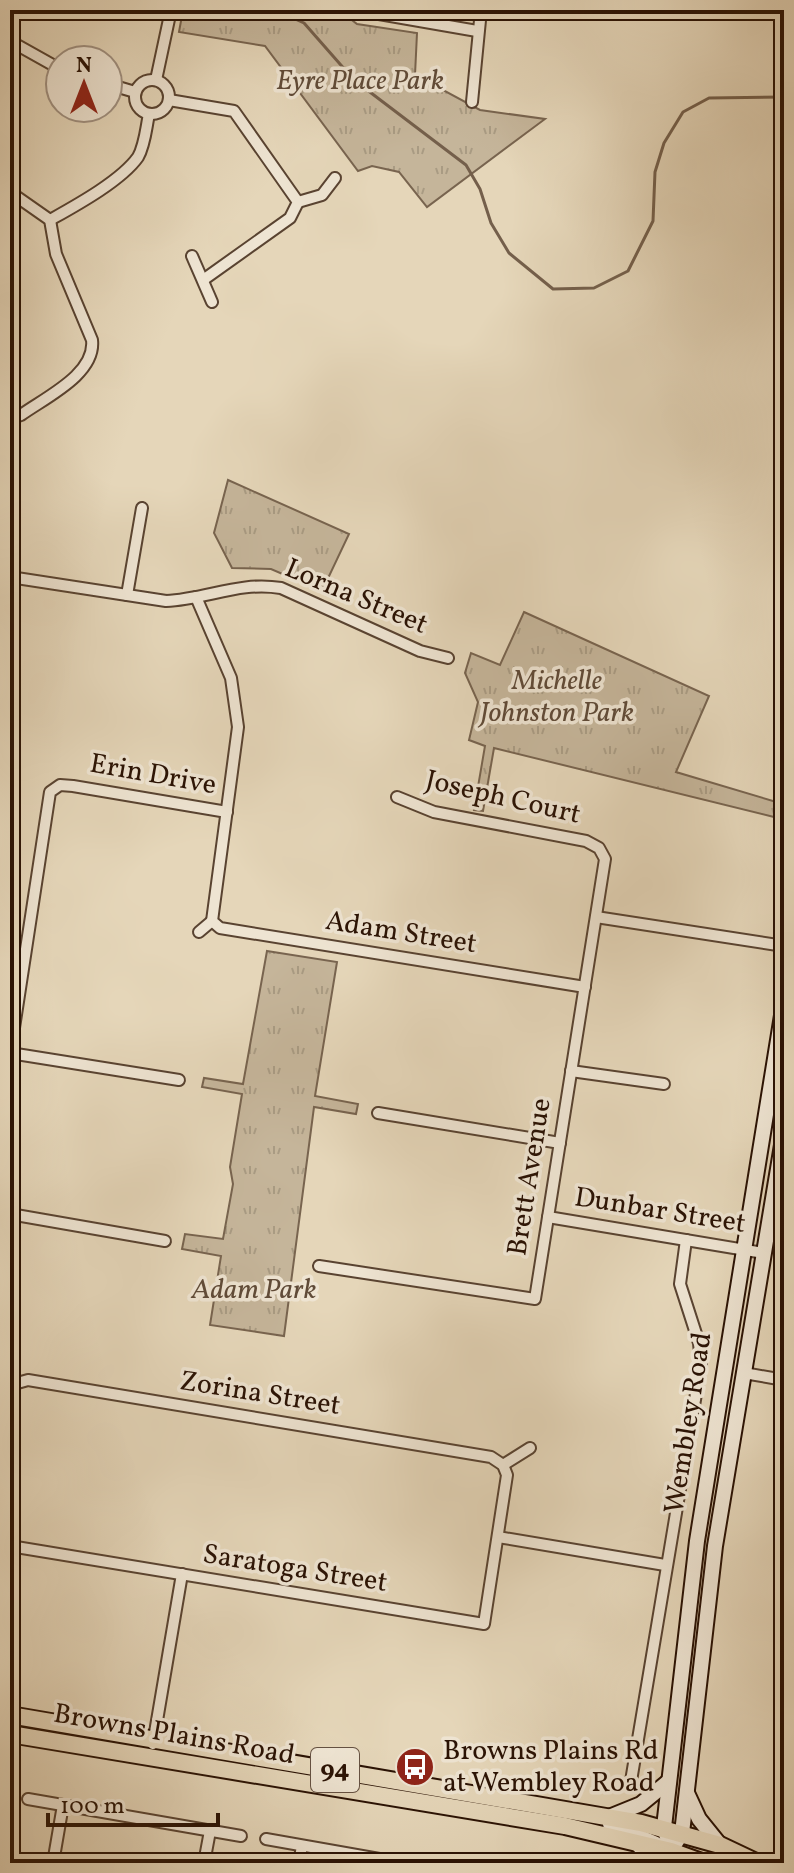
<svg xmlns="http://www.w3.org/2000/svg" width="794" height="1873" font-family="Vollkorn,serif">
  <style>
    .park { fill: url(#park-tufts); stroke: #78644f; stroke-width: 2 }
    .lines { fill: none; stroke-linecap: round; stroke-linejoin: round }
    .stream { stroke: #745f4b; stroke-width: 3 }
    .street-casing { stroke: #594331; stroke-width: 14 }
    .secondary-casing { stroke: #2a1204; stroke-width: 18 }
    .primary-casing { stroke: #2a1204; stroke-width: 20 }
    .street { stroke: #eee4d2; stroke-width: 10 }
    .secondary { stroke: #eee4d2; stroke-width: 14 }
    .primary { stroke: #e5d6b9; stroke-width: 16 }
    .labels { text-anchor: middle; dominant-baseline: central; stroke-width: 7; stroke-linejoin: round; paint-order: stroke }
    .shield { fill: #eee4d2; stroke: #655142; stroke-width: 2 }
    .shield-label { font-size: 26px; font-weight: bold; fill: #2a1204 }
    .park-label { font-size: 28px; font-style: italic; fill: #604b38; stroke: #eee4d2 }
    .street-label { font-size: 28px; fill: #2a1204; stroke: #eee4d2 }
    .poi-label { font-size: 28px; fill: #2a1204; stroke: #eee4d2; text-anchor: start }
  </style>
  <defs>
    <pattern id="park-tufts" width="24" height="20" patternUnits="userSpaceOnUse" patternTransform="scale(2)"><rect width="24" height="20" fill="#c5b59a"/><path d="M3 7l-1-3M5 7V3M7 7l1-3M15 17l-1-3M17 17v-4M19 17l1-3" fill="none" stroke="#a99b83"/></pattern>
  </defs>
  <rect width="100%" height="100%" fill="#e5d6b9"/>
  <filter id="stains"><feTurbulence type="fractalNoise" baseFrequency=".0025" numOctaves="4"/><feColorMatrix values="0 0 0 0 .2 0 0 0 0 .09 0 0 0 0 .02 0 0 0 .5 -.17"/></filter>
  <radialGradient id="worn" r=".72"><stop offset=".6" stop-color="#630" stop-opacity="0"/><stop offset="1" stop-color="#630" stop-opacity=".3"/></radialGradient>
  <g class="park">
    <path d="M183,10H339L357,24L417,33L415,75L480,110L545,119L427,207L399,172L372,166L358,171L265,46L179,32Z"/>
    <path d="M228,480L349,534L322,591L271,569L232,568L214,533Z"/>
    <path d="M524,612L709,696L676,772L783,804L778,818L494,748L483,811L474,810L485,746L469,740L478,702L465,673L471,653L500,665Z"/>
    <path d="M267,951L337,962L315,1096L358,1104L356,1114L314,1107L284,1336L210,1325L221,1256L182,1249L185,1234L223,1239L233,1184L230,1167L242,1094L202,1087L204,1078L243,1084Z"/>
  </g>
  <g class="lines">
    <path class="stream" d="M275,10L304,23L354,80L466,165L480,189L491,223L509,253L553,289L594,288L628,271L653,221L655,172L664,143L683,112L709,98L784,97"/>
    <g class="street-casing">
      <g id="street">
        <path d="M356,10L477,31"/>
        <path d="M10,11L11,10"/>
        <path d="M10,41L60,69"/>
        <circle cx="152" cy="97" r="17"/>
        <path d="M156,80L171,10"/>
        <path d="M108,84L135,92"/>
        <path d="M169,100L234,111L298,202L290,218L203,280"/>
        <path d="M472,102L481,10"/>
        <path d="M10,192L50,220L56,254L92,340C96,374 46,397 21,415L10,419"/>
        <path d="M298,202L322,195L335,178"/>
        <path d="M50,220C75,206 121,181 138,157C145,145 146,128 149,114"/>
        <path d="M192,256L212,302"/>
        <path d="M10,577L166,601C207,599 240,581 281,588L420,651L448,658"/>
        <path d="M127,595L142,508"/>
        <path d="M196,597L231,678L238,727L212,921L220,928L585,987"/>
        <path d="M596,917L784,946"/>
        <path d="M199,932L212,921"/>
        <path d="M10,1053L179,1080"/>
        <path d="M10,1054L50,792L60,785L73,786L227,812"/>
        <path d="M571,1071L664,1084"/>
        <path d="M378,1113L560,1143"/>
        <path d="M10,1214L165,1241"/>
        <path d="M548,1217L764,1253"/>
        <path d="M319,1266L535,1299L605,859L599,848L586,841L434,812L397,797"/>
        <path d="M744,1373L784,1380"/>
        <path d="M10,1389L14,1384L28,1380L491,1457L503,1465L507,1475L484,1624L10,1546"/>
        <path d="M503,1465L530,1448"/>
        <path d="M498,1537L665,1565"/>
        <path d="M153,1744L182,1574"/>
        <path d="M631,1781L701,1364L699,1343L680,1284L686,1240"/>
        <path d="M28,1799L241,1836"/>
        <path d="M266,1839L402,1863"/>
        <path d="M634,1843L651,1863"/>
        <path d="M53,1863L63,1805"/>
        <path d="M204,1863L210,1831"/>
        <path d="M299,1863L302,1846"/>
      </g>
    </g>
    <g class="secondary-casing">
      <g id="secondary">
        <path d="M687,1793L699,1819L720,1845"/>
        <path d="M609,1817L641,1804L669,1781"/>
        <path d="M610,1824L656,1844"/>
        <path d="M675,1844L682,1833L715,1546L784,1133"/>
        <path d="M671,1851L664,1827L697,1541L784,1003"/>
      </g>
    </g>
    <g class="primary-casing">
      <g id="primary">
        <path d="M10,1715L641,1823L720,1845L758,1863"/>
        <path d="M10,1734L565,1826L671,1851L704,1863"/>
      </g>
    </g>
    <use href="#street" class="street"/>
    <use href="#secondary" class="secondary"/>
    <use href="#primary" class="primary"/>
  </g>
  <defs>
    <g id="bus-disc" transform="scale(2)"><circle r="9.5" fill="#8f2418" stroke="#eee4d2"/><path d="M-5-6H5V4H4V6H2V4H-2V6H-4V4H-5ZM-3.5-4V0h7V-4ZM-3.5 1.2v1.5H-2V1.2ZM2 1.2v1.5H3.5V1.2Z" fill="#fff"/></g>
  </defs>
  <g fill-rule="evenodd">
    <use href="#bus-disc" x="415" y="1767"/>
  </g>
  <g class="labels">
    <rect class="shield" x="311" y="1748" width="48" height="44" rx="6"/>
    <g class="shield-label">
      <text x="335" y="1770">94</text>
    </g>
    <g class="park-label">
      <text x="360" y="81">Eyre Place Park</text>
      <text x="557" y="681">Michelle<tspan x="557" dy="32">Johnston Park</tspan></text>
      <text x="254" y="1290">Adam Park</text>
    </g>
    <g class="street-label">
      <text transform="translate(356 597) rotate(23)">Lorna Street</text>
      <text transform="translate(153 775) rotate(10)">Erin Drive</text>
      <text transform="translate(503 798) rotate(13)">Joseph Court</text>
      <text transform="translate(401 933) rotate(9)">Adam Street</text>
      <text transform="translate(530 1177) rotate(-81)">Brett Avenue</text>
      <text transform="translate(660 1211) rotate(9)">Dunbar Street</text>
      <text transform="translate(260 1394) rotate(9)">Zorina Street</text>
      <text transform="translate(689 1423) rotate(-81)">Wembley Road</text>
      <text transform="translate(295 1569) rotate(9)">Saratoga Street</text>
      <text transform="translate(174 1735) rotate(10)">Browns Plains Road</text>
    </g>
    <g class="poi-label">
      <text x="443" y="1751">Browns Plains Rd<tspan x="443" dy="32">at Wembley Road</tspan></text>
    </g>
  </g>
  <rect width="794" height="1873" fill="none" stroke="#e5d6b9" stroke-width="40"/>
  <rect x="12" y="12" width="770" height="1849" fill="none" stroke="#2a1204" stroke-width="4"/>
  <rect x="20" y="20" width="754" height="1833" fill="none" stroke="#2a1204" stroke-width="2"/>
  <g transform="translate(84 84)"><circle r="38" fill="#eee4d2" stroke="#a09080" stroke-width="2"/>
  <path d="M0-6L14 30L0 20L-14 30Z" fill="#8f2418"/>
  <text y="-12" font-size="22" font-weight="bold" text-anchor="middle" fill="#2a1204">N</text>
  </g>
  <path d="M48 1813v12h170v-12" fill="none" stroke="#2a1204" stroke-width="4"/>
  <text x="60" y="1813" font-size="24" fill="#2a1204" stroke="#eee4d2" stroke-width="6" paint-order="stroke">100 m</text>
  <rect width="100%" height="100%" filter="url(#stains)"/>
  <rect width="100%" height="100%" fill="url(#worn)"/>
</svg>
